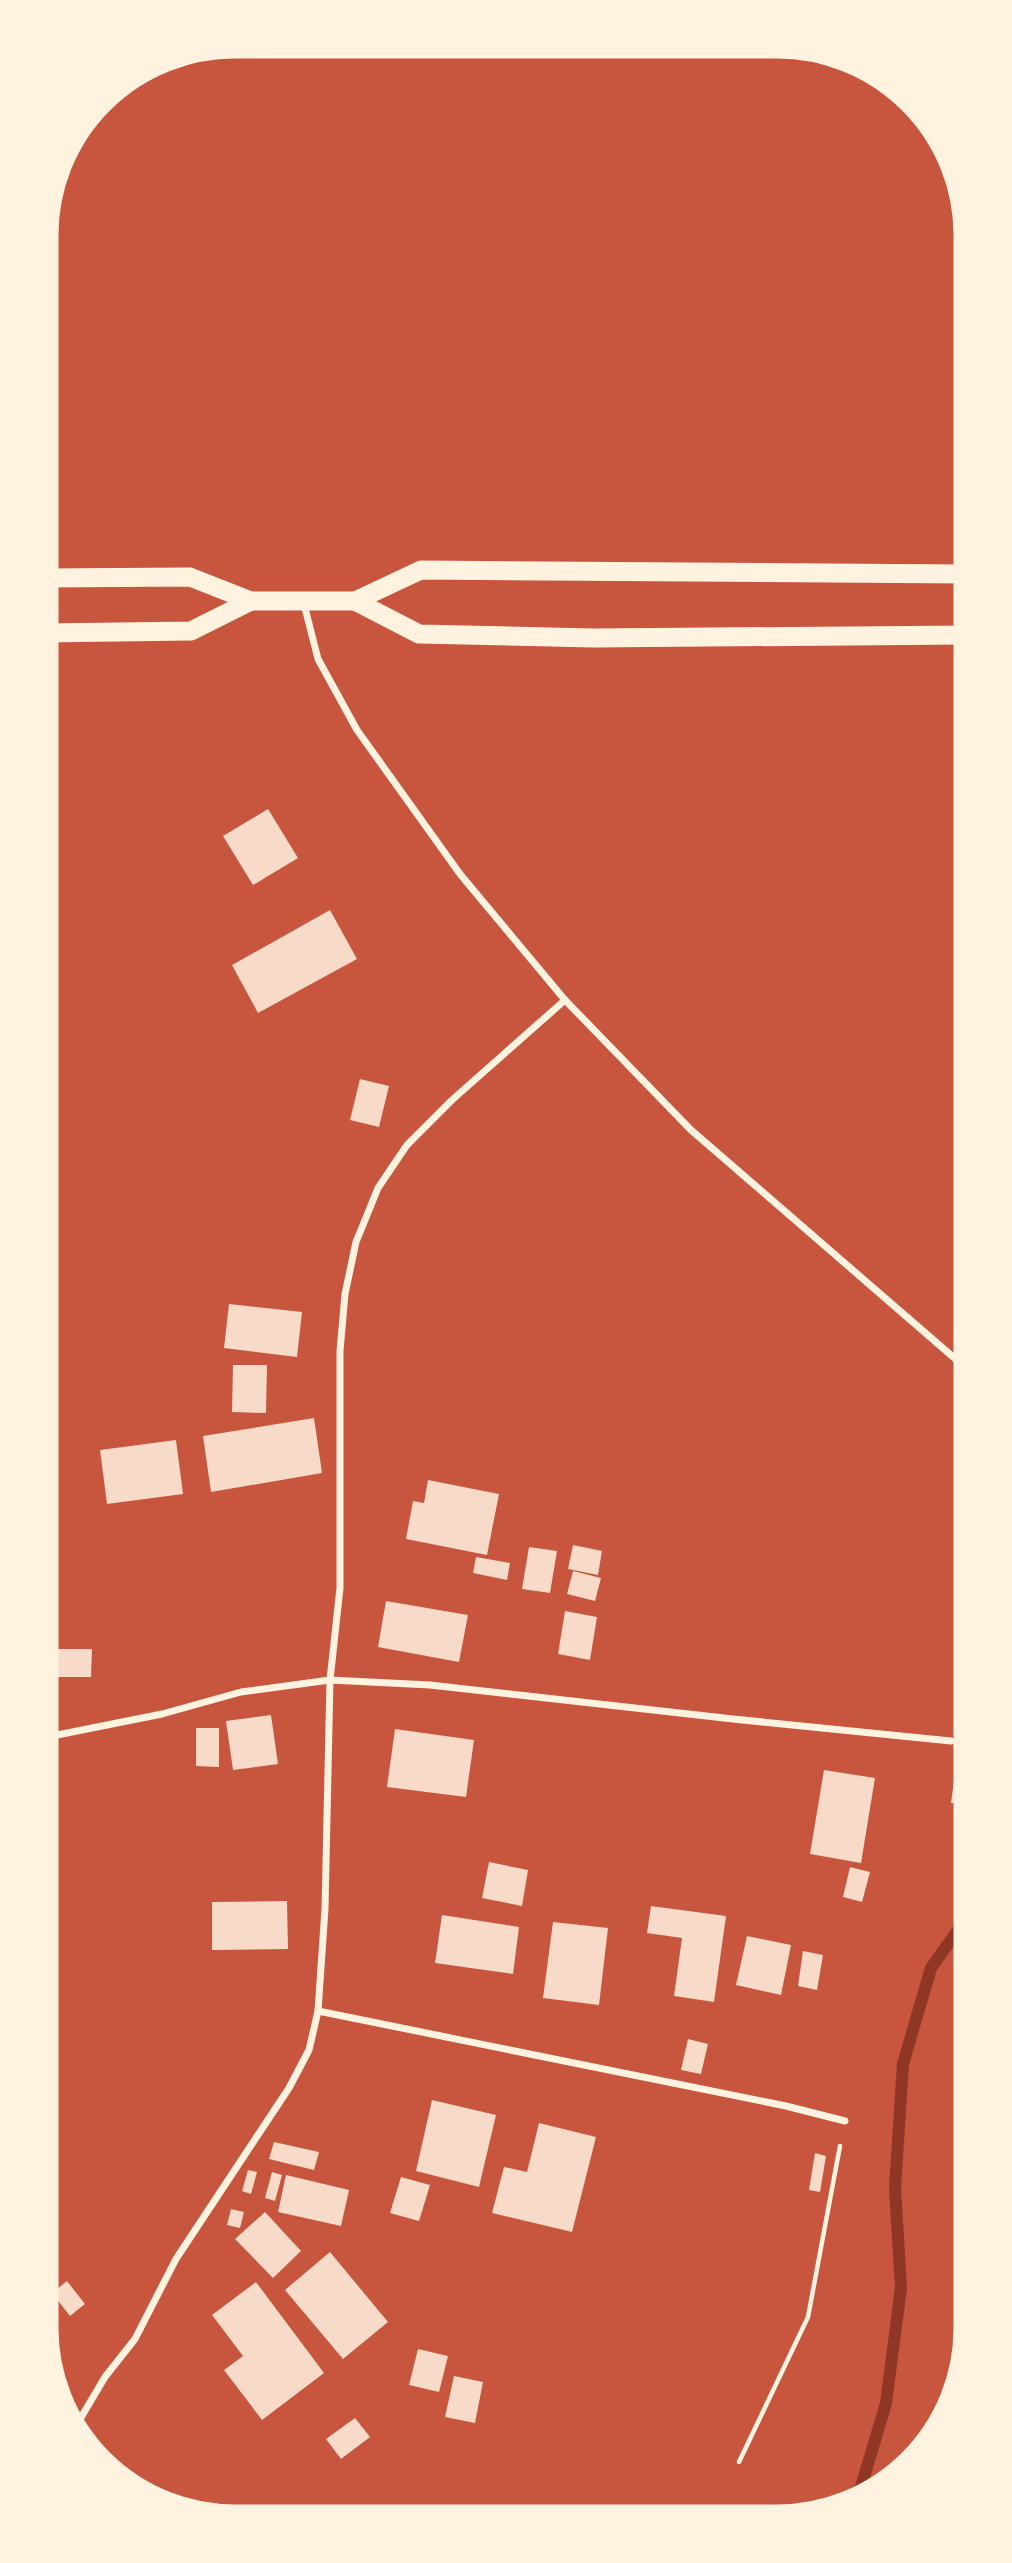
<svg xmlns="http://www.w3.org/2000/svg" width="1012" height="2563" font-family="'DM Sans',sans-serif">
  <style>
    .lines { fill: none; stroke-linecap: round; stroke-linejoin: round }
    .stream { stroke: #8f3625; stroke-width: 12 }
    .building { fill: #f7dbc8 }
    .path { stroke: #fff3e0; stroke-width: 4.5 }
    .minor { stroke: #fff3e0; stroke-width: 7 }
    .trunk { stroke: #fff3e0; stroke-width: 19 }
    .rim { fill: none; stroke: #fff3e0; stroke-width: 9 }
  </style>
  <rect width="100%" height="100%" fill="#c8553d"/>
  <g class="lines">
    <path class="stream" d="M852,2503L861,2487L886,2403L901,2288L895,2188L903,2064L931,1968L968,1916"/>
  </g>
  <g class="building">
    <path d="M43,485H49L45,528H43Z"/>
    <path d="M268,809L298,858L253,885L223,836Z"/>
    <path d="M330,910L357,959L258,1013L232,965Z"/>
    <path d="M360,1079L389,1086L379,1127L350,1120Z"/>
    <path d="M229,1304L302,1312L297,1357L224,1348Z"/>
    <path d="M233,1365H267L266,1413L232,1412Z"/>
    <path d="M314,1418L322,1473L211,1492L203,1436Z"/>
    <path d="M176,1440L183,1494L107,1504L100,1450Z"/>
    <path d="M428,1480L499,1494L487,1555L406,1539L413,1501L424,1503Z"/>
    <path d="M573,1545L602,1551L598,1575L568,1569Z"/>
    <path d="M529,1547L557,1551L550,1593L522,1589Z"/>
    <path d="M476,1557L510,1563L507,1580L473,1573Z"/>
    <path d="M573,1571L601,1578L595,1601L567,1594Z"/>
    <path d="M386,1601L468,1615L459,1662L378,1647Z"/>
    <path d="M565,1611L597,1617L590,1660L558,1654Z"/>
    <path d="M56,1649H92L91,1677H56Z"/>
    <path d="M271,1715L278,1764L233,1770L226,1721Z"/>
    <path d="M196,1728H219V1767L196,1766Z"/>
    <path d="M395,1729L474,1740L466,1797L387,1787Z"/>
    <path d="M956,1765L968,1766V1804L951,1803Z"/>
    <path d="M824,1770L875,1778L861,1863L810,1854Z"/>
    <path d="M489,1862L528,1870L522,1906L482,1898Z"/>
    <path d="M850,1867L870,1872L862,1902L843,1897Z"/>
    <path d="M287,1901L288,1949L212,1950V1902Z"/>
    <path d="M651,1906L726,1916L714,2002L674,1996L682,1938L647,1933Z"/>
    <path d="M442,1915L519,1927L513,1974L435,1963Z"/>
    <path d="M553,1922L608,1928L599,2005L543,1998Z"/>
    <path d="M747,1936L791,1945L781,1995L736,1985Z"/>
    <path d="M803,1951L823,1955L817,1990L798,1986Z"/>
    <path d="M688,2039L708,2044L701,2074L681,2070Z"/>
    <path d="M432,2100L496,2115L479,2187L416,2171Z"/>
    <path d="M539,2123L596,2137L572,2232L492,2213L504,2167L527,2172Z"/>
    <path d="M274,2142L319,2152L314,2170L269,2159Z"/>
    <path d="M815,2153L826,2156L820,2192L809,2190Z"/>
    <path d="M248,2170L257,2172L251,2194L242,2191Z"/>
    <path d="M272,2172L282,2175L275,2201L265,2198Z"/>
    <path d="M286,2175L349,2190L341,2226L278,2212Z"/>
    <path d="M401,2177L430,2185L419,2221L390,2213Z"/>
    <path d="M231,2209L244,2212L240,2228L227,2225Z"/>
    <path d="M265,2212L301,2251L273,2278L235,2239Z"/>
    <path d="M330,2252L388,2322L343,2359L285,2290Z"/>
    <path d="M67,2281L85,2304L70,2316L52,2293Z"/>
    <path d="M256,2282L324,2373L262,2420L224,2370L243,2356L212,2315Z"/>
    <path d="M418,2349L448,2356L439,2392L409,2385Z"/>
    <path d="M454,2376L483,2382L475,2423L445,2417Z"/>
    <path d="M355,2418L370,2437L341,2459L326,2439Z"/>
  </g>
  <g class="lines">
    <path class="path" d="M739,2462L808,2317L840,2146"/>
    <g class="minor">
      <path d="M304,604L318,659L357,730L460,874L565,1000L691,1130L967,1369"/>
      <path d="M47,1737L162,1714L241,1692L330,1680L430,1685L733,1719L951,1741"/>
      <path d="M318,2011L786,2106L845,2121"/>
      <path d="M76,2426L105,2377L135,2339L176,2259L289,2088L309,2050L318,2011L325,1909L330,1680L340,1588V1351L345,1294L356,1242L378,1188L407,1145L452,1100L565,1000"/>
    </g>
    <g class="trunk">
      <path d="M43,578L190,577L251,601H355L419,634L593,638L965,635"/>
      <path d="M355,601L421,570L965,574"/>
      <path d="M44,633L191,631L251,601"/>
    </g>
  </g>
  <path d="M0 0H1012V2563H0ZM235 54H777A181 181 0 0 1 958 235V2328A181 181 0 0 1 777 2509H235A181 181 0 0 1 54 2328V235A181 181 0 0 1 235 54Z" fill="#fff3e0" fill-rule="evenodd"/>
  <path class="rim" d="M235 54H777A181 181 0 0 1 958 235V2328A181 181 0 0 1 777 2509H235A181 181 0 0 1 54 2328V235A181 181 0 0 1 235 54Z"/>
</svg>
